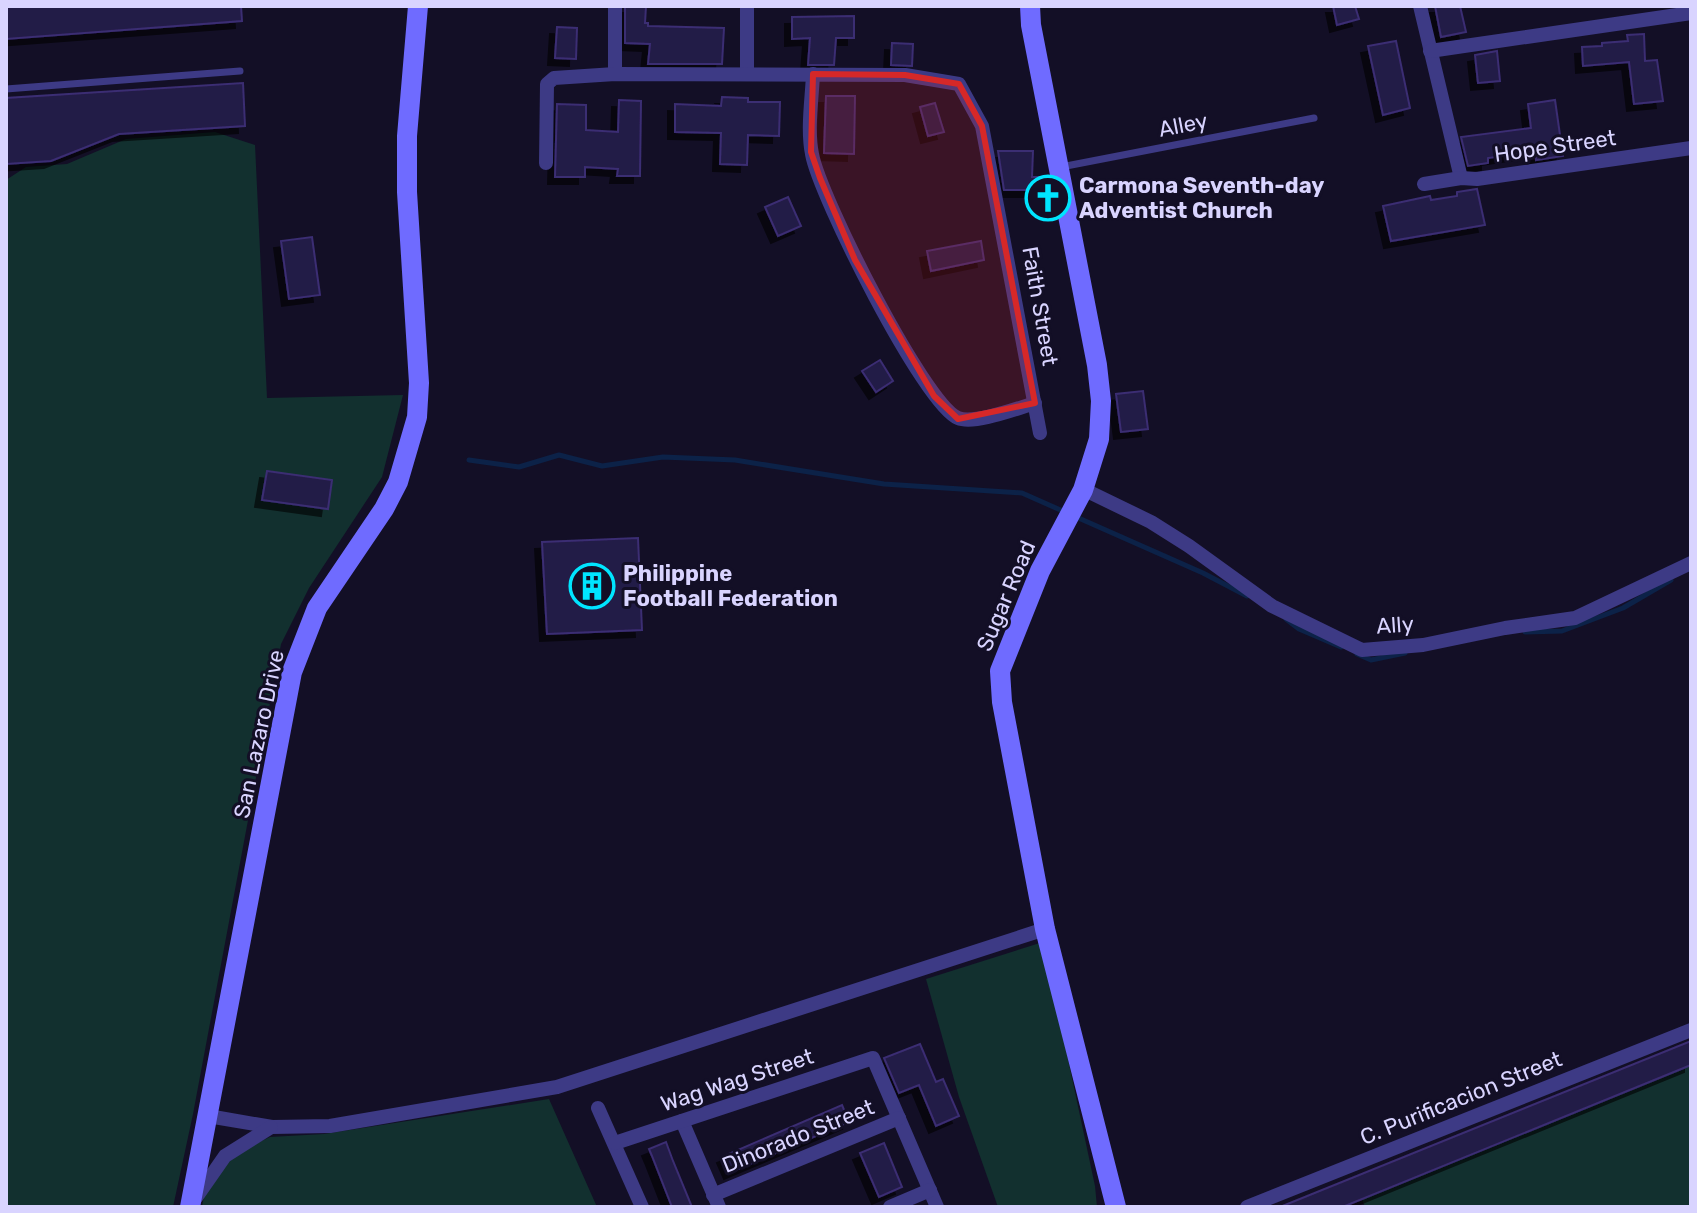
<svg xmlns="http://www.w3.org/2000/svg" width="1697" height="1213" font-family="Rubik,sans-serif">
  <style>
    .green { fill: #12302f }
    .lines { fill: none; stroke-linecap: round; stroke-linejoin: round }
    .stream { stroke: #0c2248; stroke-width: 5 }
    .building { fill: #241b47; stroke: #3b2d73; stroke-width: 2; filter: url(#shadow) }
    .lane { stroke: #3d3a85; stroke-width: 7 }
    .street { stroke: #3d3a85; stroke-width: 14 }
    .secondary { stroke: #6f6bff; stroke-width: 20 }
    .marked { fill: #d62828; fill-opacity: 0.2; stroke: #d62828; stroke-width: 6; stroke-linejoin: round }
    .labels { text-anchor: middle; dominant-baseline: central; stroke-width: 6; stroke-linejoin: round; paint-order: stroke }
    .street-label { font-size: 22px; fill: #d9d4ff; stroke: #130f26 }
    .poi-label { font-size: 22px; font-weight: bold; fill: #d9d4ff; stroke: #130f26; text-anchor: start }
  </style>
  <defs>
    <filter id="shadow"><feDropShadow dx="-7" dy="7" stdDeviation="0" flood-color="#0009"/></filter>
  </defs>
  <rect width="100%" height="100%" fill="#130f26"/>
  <g class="green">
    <path d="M215,132L255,145L267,398L403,395L382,477L309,588L281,644L193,1114L173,1207H6V180L26,167L67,164L126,139Z"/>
    <path d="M1043,942L1095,1186L1097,1207H998L959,1097L926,979Z"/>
    <path d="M1691,1063V1207H1365L1359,1192Z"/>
    <path d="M549,1099L597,1207H202L204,1196L229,1156L270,1137L324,1134Z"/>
  </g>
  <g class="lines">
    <g class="stream">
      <path d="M469,460L519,467L559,455L602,466L663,457L735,460L884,484L1022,493L1065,512"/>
      <path d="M1074,516L1203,573L1247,596"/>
      <path d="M1286,619L1299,629L1341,647"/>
      <path d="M1525,632L1562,631L1623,608L1671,580"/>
      <path d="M1357,654L1371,660L1405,653"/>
    </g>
  </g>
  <g class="building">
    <path d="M6,6H241L242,21L6,39Z"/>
    <path d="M625,6H646L645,23H648V26L724,28L722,64H648L650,44L625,43Z"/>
    <path d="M1333,6H1355L1359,19L1337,25Z"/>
    <path d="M1435,6H1460L1466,32L1441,37Z"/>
    <path d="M854,16V38H836L834,65H808L810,38L792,39V17Z"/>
    <path d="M557,27L577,28L576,59L555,58Z"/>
    <path d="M1644,34L1645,61L1657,60L1663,101L1634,104L1629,62L1583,66L1582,47L1602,46V43L1628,41L1627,35Z"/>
    <path d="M1396,41L1410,108L1383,115L1368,46Z"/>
    <path d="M892,43L913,44L912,66L891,65Z"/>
    <path d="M1497,51L1500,81L1478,83L1475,55Z"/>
    <path d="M243,83L245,126L119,134L51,161L6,164V98Z"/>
    <path d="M826,96H855L854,154L824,153Z"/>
    <path d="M722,97L748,98V102H780L779,136L748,135L747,165L720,164L721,133L675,132V104L721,106Z"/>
    <path d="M619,100L641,101L640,176H617L618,169L585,167V177H555L557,104L586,105V130L618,132Z"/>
    <path d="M1555,100L1563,156L1536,160L1535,151L1488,158V163L1468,166L1461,137L1531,128L1528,104Z"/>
    <path d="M935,103L944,132L928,136L920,107Z"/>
    <path d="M998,151H1033L1032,177H1047L1053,206H1041L1039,190H1004Z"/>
    <path d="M1477,189L1485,225L1391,241L1383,206L1430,196L1431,200L1457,196V192Z"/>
    <path d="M788,197L801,226L778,236L765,207Z"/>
    <path d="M312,237L320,295L289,299L281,241Z"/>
    <path d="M981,241L984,260L931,271L927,251Z"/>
    <path d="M880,360L893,381L876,392L862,371Z"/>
    <path d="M1143,391L1148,429L1121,432L1116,394Z"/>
    <path d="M267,471L332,480L328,509L262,500Z"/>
    <path d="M638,538L642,630L547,634L542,542Z"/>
    <path d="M1691,1041V1065L1345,1206L1280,1207Z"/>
    <path d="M920,1044L936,1082L943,1079L959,1116L936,1126L919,1085L899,1093L884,1058Z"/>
    <path d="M842,1105L849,1122L731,1172L724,1156Z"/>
    <path d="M666,1142L673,1161L692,1207H672L652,1156L649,1149Z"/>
    <path d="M884,1143L902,1187L879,1197L860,1153Z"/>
  </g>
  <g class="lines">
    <g class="lane">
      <path d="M6,89L240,71"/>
      <path d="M1061,167L1314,118"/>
    </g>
    <g class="street">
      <path d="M615,6V74"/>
      <path d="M1420,6L1461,178"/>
      <path d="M1430,51L1691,13"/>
      <path d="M747,74V6"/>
      <path d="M813,74C812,99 807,129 812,154C819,195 924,404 958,418C974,425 1018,408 1035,403"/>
      <path d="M546,163L547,84L554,78L615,74L905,75L959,84L982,126L1040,433"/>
      <path d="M1424,184L1461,178L1477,179L1691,148"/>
      <path d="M1083,489L1151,522L1189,546L1272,606L1362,650L1423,645L1505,628L1575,618L1691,563"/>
      <path d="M598,1108L642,1207"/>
      <path d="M208,1116L272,1127L330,1126L557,1087L1045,929"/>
      <path d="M682,1121L719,1207"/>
      <path d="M615,1143L873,1058L937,1207"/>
      <path d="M713,1195L899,1118"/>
      <path d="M195,1199L225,1156L271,1127"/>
      <path d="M890,1207L930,1190"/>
      <path d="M1247,1207L1691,1030"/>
    </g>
    <g class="secondary">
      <path d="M1030,6L1031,25L1097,365L1101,401L1099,439L1083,490L1040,571L1000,671L1002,702L1045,929L1116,1207"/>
      <path d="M190,1207L292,672L317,608L384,509L398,482L417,417L419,383L407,192V136L418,6"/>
    </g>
  </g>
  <path class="marked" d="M813,74L905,75L959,84L982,126L1035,403L958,419L934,396L855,260L820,178L811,152Z"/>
  <defs>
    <g id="church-ring" transform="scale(2.3)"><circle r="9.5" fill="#130f26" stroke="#00e5ff" stroke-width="1.5"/><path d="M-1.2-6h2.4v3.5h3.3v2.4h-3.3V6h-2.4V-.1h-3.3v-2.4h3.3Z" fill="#00e5ff"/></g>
    <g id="building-ring" transform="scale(2.3)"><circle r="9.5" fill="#130f26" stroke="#00e5ff" stroke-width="1.5"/><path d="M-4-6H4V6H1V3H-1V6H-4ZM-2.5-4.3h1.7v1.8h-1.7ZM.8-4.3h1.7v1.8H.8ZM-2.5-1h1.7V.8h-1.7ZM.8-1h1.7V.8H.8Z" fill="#00e5ff"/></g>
  </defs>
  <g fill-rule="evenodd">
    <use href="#church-ring" x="1048" y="198"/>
    <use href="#building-ring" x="592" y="586"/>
  </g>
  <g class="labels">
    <g class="street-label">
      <text transform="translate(1183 125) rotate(-11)">Alley</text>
      <text transform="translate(1555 146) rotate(-8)">Hope Street</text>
      <text transform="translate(1040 306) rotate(80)">Faith Street</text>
      <text transform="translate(1006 596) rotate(-67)">Sugar Road</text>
      <text transform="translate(1395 625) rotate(-4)">Ally</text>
      <text transform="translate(259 734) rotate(-78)">San Lazaro Drive</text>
      <text transform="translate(737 1080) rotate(-18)">Wag Wag Street</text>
      <text transform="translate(1461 1098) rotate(-22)">C. Purificacion Street</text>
      <text transform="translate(798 1136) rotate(-22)">Dinorado Street</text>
    </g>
    <g class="poi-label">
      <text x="1079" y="185">Carmona Seventh-day<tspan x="1079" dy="25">Adventist Church</tspan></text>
      <text x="623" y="573">Philippine<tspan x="623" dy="25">Football Federation</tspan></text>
    </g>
  </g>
  <rect width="1697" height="1213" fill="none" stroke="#d9d4ff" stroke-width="16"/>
</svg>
